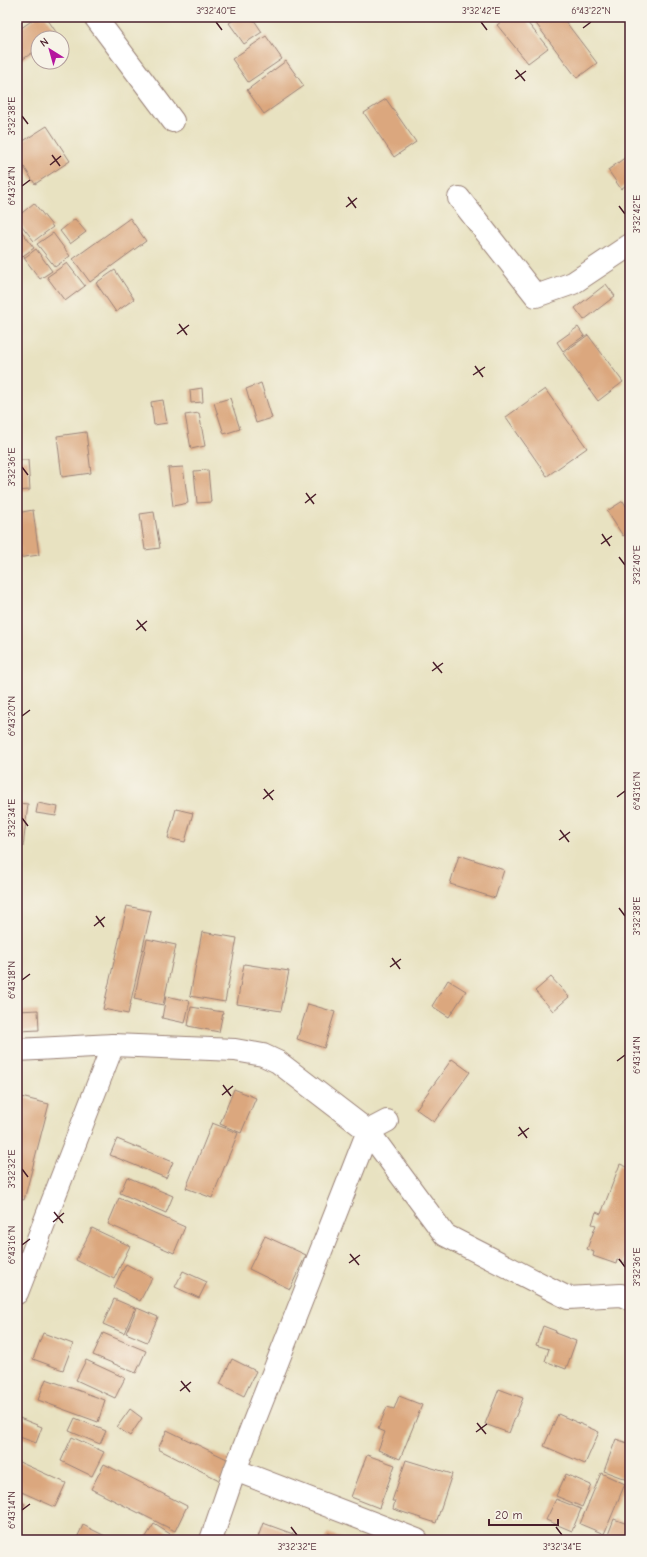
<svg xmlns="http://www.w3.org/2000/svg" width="647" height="1557" font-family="'Comic Neue',sans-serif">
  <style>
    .building { fill: #dba77e }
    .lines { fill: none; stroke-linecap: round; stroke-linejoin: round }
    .street-casing { stroke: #998076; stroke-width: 24 }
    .street { stroke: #fff; stroke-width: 22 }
    .ticks { fill: none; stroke: #4a1f2b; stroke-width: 1.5 }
    .neatline { fill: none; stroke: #4a1f2b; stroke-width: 1.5 }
    .ticks-label { font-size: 10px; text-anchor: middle; fill: #4a1f2b }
  </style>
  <rect width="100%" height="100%" fill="#f7f3e8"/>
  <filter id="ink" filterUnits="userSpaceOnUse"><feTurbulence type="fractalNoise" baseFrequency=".025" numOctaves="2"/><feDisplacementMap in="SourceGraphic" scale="8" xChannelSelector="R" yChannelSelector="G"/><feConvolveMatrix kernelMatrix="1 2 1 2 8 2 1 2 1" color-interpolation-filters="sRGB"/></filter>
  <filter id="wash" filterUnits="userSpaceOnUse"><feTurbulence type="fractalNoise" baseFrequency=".012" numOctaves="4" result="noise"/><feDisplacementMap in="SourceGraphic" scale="16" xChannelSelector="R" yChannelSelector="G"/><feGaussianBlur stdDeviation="0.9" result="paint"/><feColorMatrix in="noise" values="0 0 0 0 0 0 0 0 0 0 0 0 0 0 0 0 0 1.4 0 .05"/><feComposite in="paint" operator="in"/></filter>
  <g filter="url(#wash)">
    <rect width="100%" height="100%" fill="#e8e2c1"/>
    <g id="blocks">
      <g class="building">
        <path d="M37,17H46L58,35L54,38H38V49L17,63V31Z"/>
        <path d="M238,17H252L262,32L244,44L229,23Z"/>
        <path d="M507,17H523L548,48L528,63L497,25Z"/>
        <path d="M531,17H562L597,63L577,78Z"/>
        <path d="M266,36L282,59L248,82L232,59Z"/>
        <path d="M286,61L304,86L264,114L247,90Z"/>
        <path d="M386,99L416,142L394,157L364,113Z"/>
        <path d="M47,126L70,161L35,184L17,156V145Z"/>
        <path d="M630,154V182L621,189L608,170Z"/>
        <path d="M34,203L53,227L34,241L17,220V217Z"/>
        <path d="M130,218L146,241L90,282L73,259Z"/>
        <path d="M75,219L86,232L70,244L60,231Z"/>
        <path d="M17,225L34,248L20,258L17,255Z"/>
        <path d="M53,233L70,256L55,267L37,244Z"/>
        <path d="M36,249L52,271L40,279L24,258Z"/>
        <path d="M67,263L85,286L65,301L47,277Z"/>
        <path d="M115,270L134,299L116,312L96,283Z"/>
        <path d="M606,284L615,296L584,320L575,308Z"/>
        <path d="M578,327L584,336L563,351L557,342Z"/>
        <path d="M588,335L623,382L598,401L563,353Z"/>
        <path d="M261,383L272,418L256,423L246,389Z"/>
        <path d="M202,388L203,402L191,403L190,390Z"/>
        <path d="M545,389L587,448L547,476L506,417Z"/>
        <path d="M230,398L240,429L224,434L214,403Z"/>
        <path d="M163,400L167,423L154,425L151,402Z"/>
        <path d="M199,413L205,446L191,449L185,415Z"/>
        <path d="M86,432L91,473L62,477L57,436Z"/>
        <path d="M17,460H28L30,490L17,491Z"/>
        <path d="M183,467L188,503L173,506L168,468Z"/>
        <path d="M208,470L211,502L197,503L194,471Z"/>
        <path d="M623,501L630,513V531L623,536L607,511Z"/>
        <path d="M33,510L39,555L17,558V513Z"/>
        <path d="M154,512L160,548L145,550L140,514Z"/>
        <path d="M17,803L28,804L23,847L17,846Z"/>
        <path d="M38,803L58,807L56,816L36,813Z"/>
        <path d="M176,809L193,813L185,842L168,838Z"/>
        <path d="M17,853L21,854L19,873L17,872Z"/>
        <path d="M459,855L504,870L495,898L450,884Z"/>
        <path d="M127,906L151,911L128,1014L103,1009Z"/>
        <path d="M202,932L237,938L225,1002L190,996Z"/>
        <path d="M147,939L176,945L163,1005L134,999Z"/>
        <path d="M244,964L289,971L281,1011L237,1004Z"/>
        <path d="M551,977L569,997L553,1011L535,991Z"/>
        <path d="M448,980L466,991L449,1017L432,1006Z"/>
        <path d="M166,996L190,1001L185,1023L162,1018Z"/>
        <path d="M308,1004L335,1012L324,1048L297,1039Z"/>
        <path d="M191,1007L223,1012L219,1032L188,1026Z"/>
        <path d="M38,1010L39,1030L19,1031L18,1011Z"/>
        <path d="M452,1059L470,1072L434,1122L416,1109Z"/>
        <path d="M234,1089L256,1098L241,1133L220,1124Z"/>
        <path d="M17,1096L49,1104L24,1200L17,1198Z"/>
        <path d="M212,1123L238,1133L212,1198L186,1188Z"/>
        <path d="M630,1133V1146L626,1145Z"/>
        <path d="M117,1139L173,1162L166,1178L110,1155Z"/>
        <path d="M620,1164L630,1168V1250L625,1263L617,1260L616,1264L593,1256L594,1252L587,1249L596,1225L592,1224L596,1212L601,1214Z"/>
        <path d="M127,1177L173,1196L166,1213L120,1193Z"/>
        <path d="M119,1198L185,1227L174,1253L108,1224Z"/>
        <path d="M92,1228L130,1246L114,1279L76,1260Z"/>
        <path d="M265,1236L306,1255L290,1289L249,1269Z"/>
        <path d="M126,1264L152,1278L140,1301L114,1287Z"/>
        <path d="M183,1271L207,1282L199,1298L175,1287Z"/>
        <path d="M114,1299L135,1308L124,1333L103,1324Z"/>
        <path d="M137,1308L158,1317L147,1342L126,1333Z"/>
        <path d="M543,1326L556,1331L555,1333L576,1341L566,1369L545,1361L549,1349L536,1345Z"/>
        <path d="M43,1333L73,1344L63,1370L33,1359Z"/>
        <path d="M103,1333L146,1351L136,1373L93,1355Z"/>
        <path d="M232,1359L256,1371L244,1396L220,1384Z"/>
        <path d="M86,1360L125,1378L115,1398L76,1380Z"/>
        <path d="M46,1379L105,1400L98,1422L38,1400Z"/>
        <path d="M499,1389L523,1398L509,1433L485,1424Z"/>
        <path d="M399,1396L422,1405L400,1459L378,1450L385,1432L378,1429L387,1407L394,1409Z"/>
        <path d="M130,1409L142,1418L130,1436L117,1427Z"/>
        <path d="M558,1414L599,1432L585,1464L544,1446Z"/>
        <path d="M17,1417L42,1427L36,1443L17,1436Z"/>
        <path d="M75,1418L106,1431L100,1444L69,1431Z"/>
        <path d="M167,1430L231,1461L221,1481L158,1449Z"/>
        <path d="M72,1437L104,1452L92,1476L61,1461Z"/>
        <path d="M616,1439L630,1444V1473L628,1480L604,1471Z"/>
        <path d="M367,1455L395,1465L379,1508L351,1497Z"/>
        <path d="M406,1460L452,1474L436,1523L393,1509L395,1501H392Z"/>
        <path d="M17,1461L66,1483L55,1507L17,1490Z"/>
        <path d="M104,1464L187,1506L175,1531L91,1489Z"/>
        <path d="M601,1473L625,1484L604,1534L580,1524Z"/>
        <path d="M566,1474L591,1485L582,1507L556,1496Z"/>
        <path d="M17,1499L25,1504L17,1520Z"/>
        <path d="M556,1499L581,1509L572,1531L546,1520Z"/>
        <path d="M614,1519L630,1525V1540H606Z"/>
        <path d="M263,1523L304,1538L303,1540H257Z"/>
        <path d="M154,1524L180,1540H144Z"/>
        <path d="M83,1525L113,1540H76Z"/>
        <path d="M328,1533L345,1540H324Z"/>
      </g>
    </g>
  </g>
  <g filter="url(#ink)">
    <use href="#blocks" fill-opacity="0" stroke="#998076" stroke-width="1"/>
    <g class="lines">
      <g class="street-casing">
        <g id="street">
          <path d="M95,17L173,121"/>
          <path d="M459,198L536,296L573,283L630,245"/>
          <path d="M17,1050L113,1045L235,1050L263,1055L278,1062L368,1131L445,1235L568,1298L621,1295L630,1299"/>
          <path d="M17,1293L113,1045"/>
          <path d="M235,1470L417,1540"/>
          <path d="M211,1540L235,1470L368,1131L387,1121"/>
        </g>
      </g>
      <use href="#street" class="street"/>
    </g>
  </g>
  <path class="ticks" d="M216,22L222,30M481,22L487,30M583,28L591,22M516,70L525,81M515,79L526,71M22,116L28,124M52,155L60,166M50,165L61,156M22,186L30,180M348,197L356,208M619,206L625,214M346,207L357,198M179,324L187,335M177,334L189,325M475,366L483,377M473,375L485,367M22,467L28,475M306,493L314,504M305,503L316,494M602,534L610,546M601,544L612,536M619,557L625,565M137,620L146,631M136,630L147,621M433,662L442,673M432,671L443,663M22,716L30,710M264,789L273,800M617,797L625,791M263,799L274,790M22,818L28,826M560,830L569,842M559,840L570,832M619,908L625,916M96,916L104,927M94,926L105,917M392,958L400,969M390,967L401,959M22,980L30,974M617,1061L625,1055M223,1085L231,1096M222,1095L233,1086M519,1127L527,1138M518,1136L529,1128M22,1169L28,1177M54,1212L63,1223M53,1222L64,1213M22,1245L30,1239M350,1254L359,1265M619,1259L625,1267M349,1263L360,1255M181,1381L190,1392M180,1391L191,1382M477,1423L486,1434M476,1432L487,1424M22,1510L30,1504M291,1527L297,1535M556,1527L562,1535"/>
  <rect width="647" height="1557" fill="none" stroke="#f7f3e8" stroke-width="44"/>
  <g transform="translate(50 50) rotate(323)"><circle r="19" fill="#f7f3e8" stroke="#b29e9c"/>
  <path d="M0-3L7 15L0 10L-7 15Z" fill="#b5179e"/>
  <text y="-6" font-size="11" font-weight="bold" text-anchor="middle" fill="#4a1f2b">N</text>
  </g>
  <path d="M489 1519v6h69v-6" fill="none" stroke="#4a1f2b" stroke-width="2"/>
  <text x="495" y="1519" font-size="12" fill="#4a1f2b" stroke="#f7f3e8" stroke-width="3" paint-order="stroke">20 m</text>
  <rect x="22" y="22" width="603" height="1513" class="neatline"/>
  <g class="ticks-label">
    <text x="216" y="14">3°32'40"E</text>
    <text x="481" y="14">3°32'42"E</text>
    <text x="591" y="14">6°43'22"N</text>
    <text transform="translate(11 116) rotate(-90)" y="4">3°32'38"E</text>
    <text transform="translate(11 186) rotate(-90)" y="4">6°43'24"N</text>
    <text transform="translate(636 214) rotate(-90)" y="4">3°32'42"E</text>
    <text transform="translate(11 467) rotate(-90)" y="4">3°32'36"E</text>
    <text transform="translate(636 565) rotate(-90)" y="4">3°32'40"E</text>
    <text transform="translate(11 716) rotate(-90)" y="4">6°43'20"N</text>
    <text transform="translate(636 791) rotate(-90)" y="4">6°43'16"N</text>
    <text transform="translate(11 818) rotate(-90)" y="4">3°32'34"E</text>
    <text transform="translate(636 916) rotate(-90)" y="4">3°32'38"E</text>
    <text transform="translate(11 980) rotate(-90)" y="4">6°43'18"N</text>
    <text transform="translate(636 1055) rotate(-90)" y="4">6°43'14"N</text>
    <text transform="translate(11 1169) rotate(-90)" y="4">3°32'32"E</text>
    <text transform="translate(11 1245) rotate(-90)" y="4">6°43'16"N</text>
    <text transform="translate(636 1267) rotate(-90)" y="4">3°32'36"E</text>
    <text transform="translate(11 1510) rotate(-90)" y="4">6°43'14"N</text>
    <text x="297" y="1550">3°32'32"E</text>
    <text x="562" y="1550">3°32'34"E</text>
  </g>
</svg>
